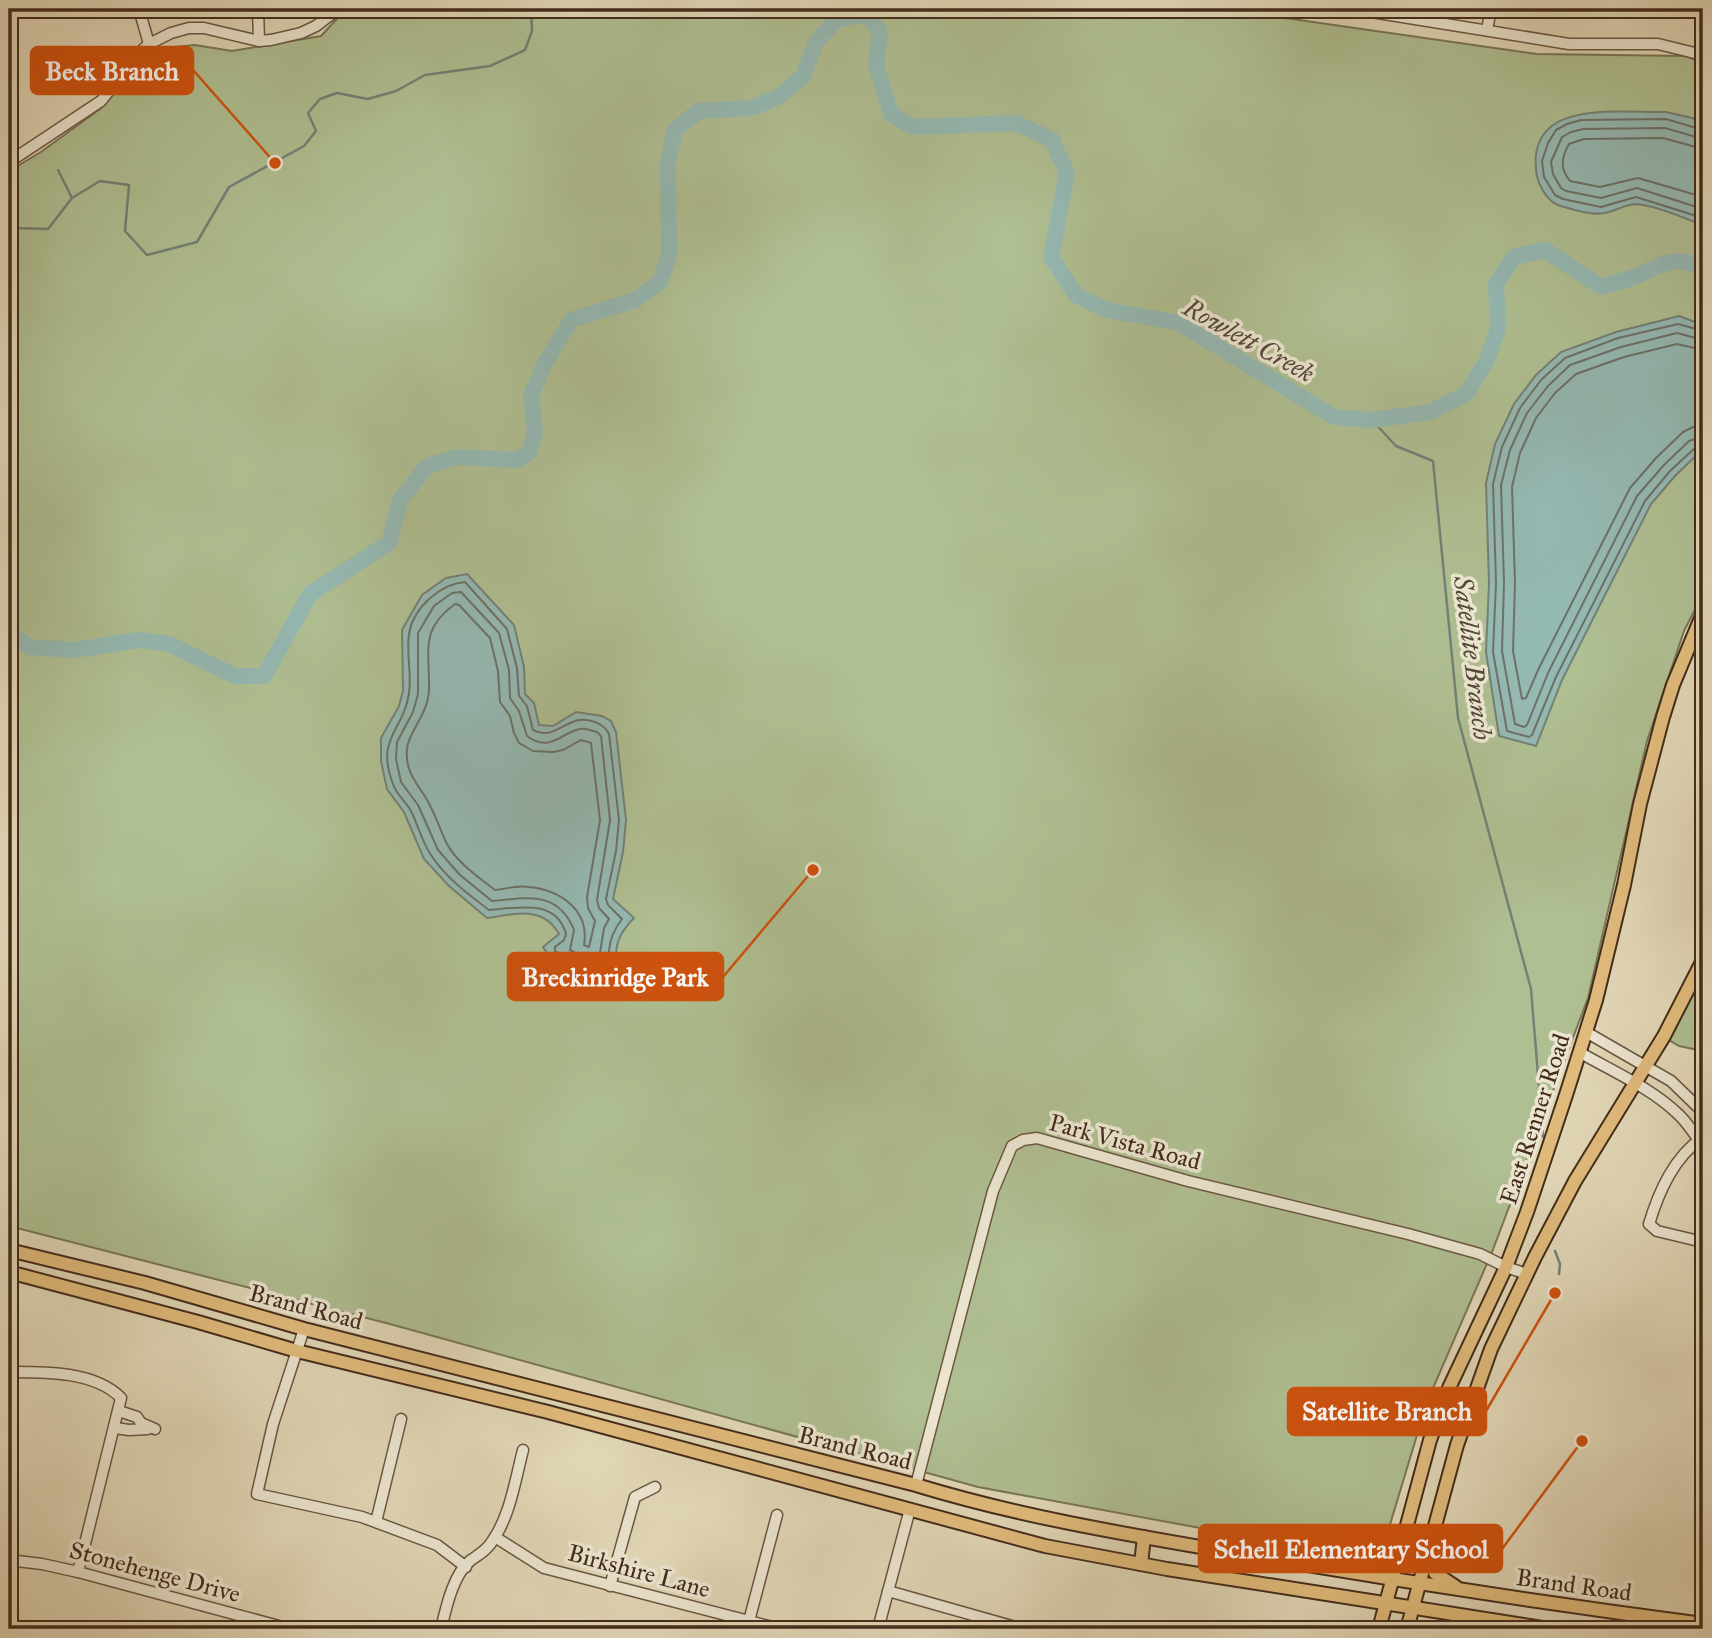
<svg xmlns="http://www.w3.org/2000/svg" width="1712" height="1638" font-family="'IM FELL Great Primer',serif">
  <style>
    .green { fill: #afbf92; stroke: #797657; stroke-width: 2 }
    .water { fill: #95b9b3; stroke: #748177; stroke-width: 2 }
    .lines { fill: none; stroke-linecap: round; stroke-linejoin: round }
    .shore { stroke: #6c7268; stroke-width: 2 }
    .stream { stroke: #748177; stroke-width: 2.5 }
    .river { stroke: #95b9b3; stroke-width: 16 }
    .minor-casing { stroke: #6b5743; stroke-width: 13 }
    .major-casing { stroke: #432c1c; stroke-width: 16 }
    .minor { stroke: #ece6d1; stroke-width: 10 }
    .major { stroke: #e1bc7c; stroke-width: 12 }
    .labels { text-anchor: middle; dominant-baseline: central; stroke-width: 7; stroke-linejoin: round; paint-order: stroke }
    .street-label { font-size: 24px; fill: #432c1c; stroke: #ece6d1 }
    .water-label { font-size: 26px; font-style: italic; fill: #53483a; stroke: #ece6d1 }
    .leader { fill: none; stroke: #cf520e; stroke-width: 2.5 }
    .callout-dot { fill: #cf520e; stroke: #ece6d1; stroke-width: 2.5 }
    .callout { fill: #cf520e; stroke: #cf520e; stroke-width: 2.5 }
    .callout-label { font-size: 26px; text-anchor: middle; font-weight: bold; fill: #fff }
  </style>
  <rect width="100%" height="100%" fill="#e2d8b8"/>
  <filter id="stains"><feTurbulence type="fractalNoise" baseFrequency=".00286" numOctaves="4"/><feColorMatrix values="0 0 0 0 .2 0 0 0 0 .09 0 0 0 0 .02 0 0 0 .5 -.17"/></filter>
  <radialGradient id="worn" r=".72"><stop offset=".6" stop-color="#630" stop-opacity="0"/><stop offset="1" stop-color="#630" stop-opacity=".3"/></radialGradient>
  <g class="green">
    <path d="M346,9H1265L1285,18L1537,54L1686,56L1703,63V594L1684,631L1647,741L1588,998L1492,1252L1427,1402L1379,1561L978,1487L390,1324L9,1226V171L41,152L101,108L127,71L164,48L195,45L232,51L321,36Z"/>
    <path d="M1703,974V1051L1679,1046L1669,1040Z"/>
  </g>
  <g class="water">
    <path d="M1666,112L1692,118L1703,125V225C1683,218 1658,206 1636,204C1627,204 1615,211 1605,213C1593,216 1570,209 1558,205C1546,200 1537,183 1536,170C1528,98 1620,113 1666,112Z"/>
    <path d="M1679,316L1703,325V449L1675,476L1651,504L1562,680L1536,746L1499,736L1486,652L1489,583L1486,483L1495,444L1514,404L1536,375L1561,352L1616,332Z"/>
    <path d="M467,574L514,625L524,667L525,694L534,703L539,725L553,726L576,712L602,716L611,721L616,732L626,820L623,852L613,899L634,918C605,947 617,965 632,997L615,994L549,956L543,947L559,934C543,905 515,914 487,918L449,886L424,859L404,812L387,789L381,761V738L399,706L403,691L402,630L422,595L446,578Z"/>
  </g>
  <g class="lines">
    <g class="shore">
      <path d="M1703,130L1666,119L1581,120L1567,124L1556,130L1548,143L1542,161L1544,177L1555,195L1563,199L1601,207L1636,197L1703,218"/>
      <path d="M1703,139L1665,128L1583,129L1571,132L1562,137L1551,162L1553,174L1561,188L1566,191L1601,198L1637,188L1703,209"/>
      <path d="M1703,149L1663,138L1584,139L1569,144C1561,158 1560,169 1570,181L1600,187L1638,178L1703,197"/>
      <path d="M1703,331L1678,324L1618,338L1565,358L1541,380L1520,408L1502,447L1493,484L1496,583L1493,652L1507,731L1529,737L1532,735L1556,677L1645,501L1670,471L1696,447L1703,445"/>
      <path d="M1703,340L1677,333L1621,347L1570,365L1548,386L1527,413L1510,450L1501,485L1504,583L1502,651L1515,724L1524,727L1527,725L1548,673L1637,496L1664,465L1689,441L1703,436"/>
      <path d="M1703,350L1677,344L1624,357L1576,374L1555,393L1536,418L1520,453L1512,487L1515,583L1513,651L1522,699L1526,698L1539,668L1630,488L1656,458L1683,432L1693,427L1703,425"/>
      <path d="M465,582L507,629L517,668L519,696L527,706L533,730C550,739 560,726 575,721C587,717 604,723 609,734L619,820L616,851L606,899L608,905L622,919C607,939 605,957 616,980L614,984L555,951V947L564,940L566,934C556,898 518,908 489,910C469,895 445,877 431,855C422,842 418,825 411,811C406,802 396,794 393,784C375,737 404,731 409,693C412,673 406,653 409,634C413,608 440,584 465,582Z"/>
      <path d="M461,592L499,633L509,670L510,698L519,711L527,736C551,754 563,731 580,729C585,728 592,731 597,732L601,736L610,820L597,900L599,908L609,919L604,928L598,965L570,950L574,930C558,890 527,898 492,901L460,875L438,850L418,805L401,782L396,759L397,742L413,712L418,694V633L434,606L452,593Z"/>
      <path d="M455,604L459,605L490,638L498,671L500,702L510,716L514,733L519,743L533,751L553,752L563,750L581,740L591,743L600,820L587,897L588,908L595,921L589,947L584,945C590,910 560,890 529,887C518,885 506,889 495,890C478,877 455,861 446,842C439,827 434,811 426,798C415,781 405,770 407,749C408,732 428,715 429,690C430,651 419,630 455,604Z"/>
    </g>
    <g class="stream">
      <path d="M58,170L72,198"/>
      <path d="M9,285L14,228L48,229L72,198L100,181L129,185L125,231L147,255L197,242L229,187L304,146L316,131L308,113L320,99L337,93L368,99L396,91L425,75L490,66L525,50L532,31L531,9"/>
      <path d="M1372,420L1396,446L1433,461L1458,718L1531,989L1543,1137"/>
      <path d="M1555,1251L1560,1264L1559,1274"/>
      <path d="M1554,1299L1555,1293"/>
    </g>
    <path class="river" d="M9,633L29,647L74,650L139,640L169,644L235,676H264L310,594L390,542L400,500L427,466L457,457L517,460L529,453L535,433L531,395L544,365L571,320L635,300L660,282L669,255L668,162L675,130L698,111L751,108L779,97L803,76L816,42L836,20L866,14L880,32L876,65L891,114L912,127L1016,123L1052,140L1067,173L1051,257L1076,295L1107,310L1179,323L1334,417L1372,420L1430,412L1466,394L1486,362L1498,329L1496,284L1514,257L1545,250L1601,287C1614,283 1627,280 1639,275C1665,264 1675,254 1703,268"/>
    <g class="minor-casing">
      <g id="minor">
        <path d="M139,9L149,44"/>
        <path d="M258,9L259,41"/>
        <path d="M1353,9L1569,44H1658L1703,55"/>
        <path d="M1487,30L1491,9"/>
        <path d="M9,162L101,101L139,53L149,44L171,33L189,28H204L259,41L271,40L301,33L316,26L338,9"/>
        <path d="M1586,1032L1671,1081L1703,1112"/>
        <path d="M1579,1052C1612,1071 1651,1088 1678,1114C1686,1121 1692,1131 1699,1140"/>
        <path d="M1703,1137C1674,1157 1659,1191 1649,1224L1657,1231L1703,1242"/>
        <path d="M304,1329L273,1424L257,1494L362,1517L437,1545L466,1567"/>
        <path d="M9,1372C44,1372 95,1371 121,1398L78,1572"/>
        <path d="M119,1411L137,1417L141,1423L155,1429"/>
        <path d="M115,1428L129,1430L148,1429"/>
        <path d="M916,1485L993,1191L1012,1146L1023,1140L1037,1138L1188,1181L1408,1234L1480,1254L1506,1267L1527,1274"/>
        <path d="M376,1522L401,1419"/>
        <path d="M495,1537L544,1568L780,1629"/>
        <path d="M9,1560L42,1564L78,1572L290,1629"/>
        <path d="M610,1586L635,1497L655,1487"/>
        <path d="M888,1591L1022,1629"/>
        <path d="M749,1621L777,1515"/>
        <path d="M441,1629C446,1608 453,1574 471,1560C478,1555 486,1551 491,1543C510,1517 515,1481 523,1450"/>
        <path d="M878,1629L910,1509"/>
      </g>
    </g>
    <g class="major-casing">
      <g id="major">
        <path d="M9,1250L145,1283L304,1329L916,1485C1024,1518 1136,1536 1247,1555C1399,1581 1551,1604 1703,1624"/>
        <path d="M9,1272L198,1322L297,1351L548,1412L1045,1546L1167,1569L1549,1629"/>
        <path d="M1430,1550L1435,1573L1456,1587"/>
        <path d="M1141,1564L1144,1537"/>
        <path d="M1379,1629L1430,1440L1449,1388L1506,1267L1527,1212L1566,1095L1596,1000L1624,885L1640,804L1663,717L1673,685L1703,613"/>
        <path d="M1407,1629L1457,1445L1491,1349L1535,1257L1575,1181L1664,1036L1703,960"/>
      </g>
    </g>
    <use href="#minor" class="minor"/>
    <use href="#major" class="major"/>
  </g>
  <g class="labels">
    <g class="street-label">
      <text transform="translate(1535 1119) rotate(-72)">East Renner Road</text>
      <text transform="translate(1125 1142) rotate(15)">Park Vista Road</text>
      <text transform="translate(306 1307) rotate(15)">Brand Road</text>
      <text transform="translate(855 1448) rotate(14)">Brand Road</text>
      <text transform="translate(639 1571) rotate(15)">Birkshire Lane</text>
      <text transform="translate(155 1572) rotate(15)">Stonehenge Drive</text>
      <text transform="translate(1574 1585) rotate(8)">Brand Road</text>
    </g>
    <g class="water-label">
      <text transform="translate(1249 340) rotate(29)">Rowlett Creek</text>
      <text transform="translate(1473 658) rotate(83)">Satellite Branch</text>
    </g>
  </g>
  <path class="leader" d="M275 163L193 70M813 870L723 977M1555 1293L1486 1411M1582 1441L1502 1549"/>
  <g class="callout-dot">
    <circle cx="275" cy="163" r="7"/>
    <circle cx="813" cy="870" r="7"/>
    <circle cx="1555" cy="1293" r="7"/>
    <circle cx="1582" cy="1441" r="7"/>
  </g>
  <g class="callout">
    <rect x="31" y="47" width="162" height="47" rx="7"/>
    <rect x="508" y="953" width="215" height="47" rx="7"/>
    <rect x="1288" y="1388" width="198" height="47" rx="7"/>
    <rect x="1199" y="1525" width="303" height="47" rx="7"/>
  </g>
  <g class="callout-label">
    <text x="112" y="80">Beck Branch</text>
    <text x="615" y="986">Breckinridge Park</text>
    <text x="1387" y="1420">Satellite Branch</text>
    <text x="1351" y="1558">Schell Elementary School</text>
  </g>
  <rect width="1712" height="1638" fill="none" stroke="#e2d8b8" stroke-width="35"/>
  <rect x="10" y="10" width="1691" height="1617" fill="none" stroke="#432c1c" stroke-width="3.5"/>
  <rect x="18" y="18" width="1677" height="1603" fill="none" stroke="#432c1c" stroke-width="2"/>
  <rect width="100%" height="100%" filter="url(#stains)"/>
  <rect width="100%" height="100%" fill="url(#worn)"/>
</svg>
